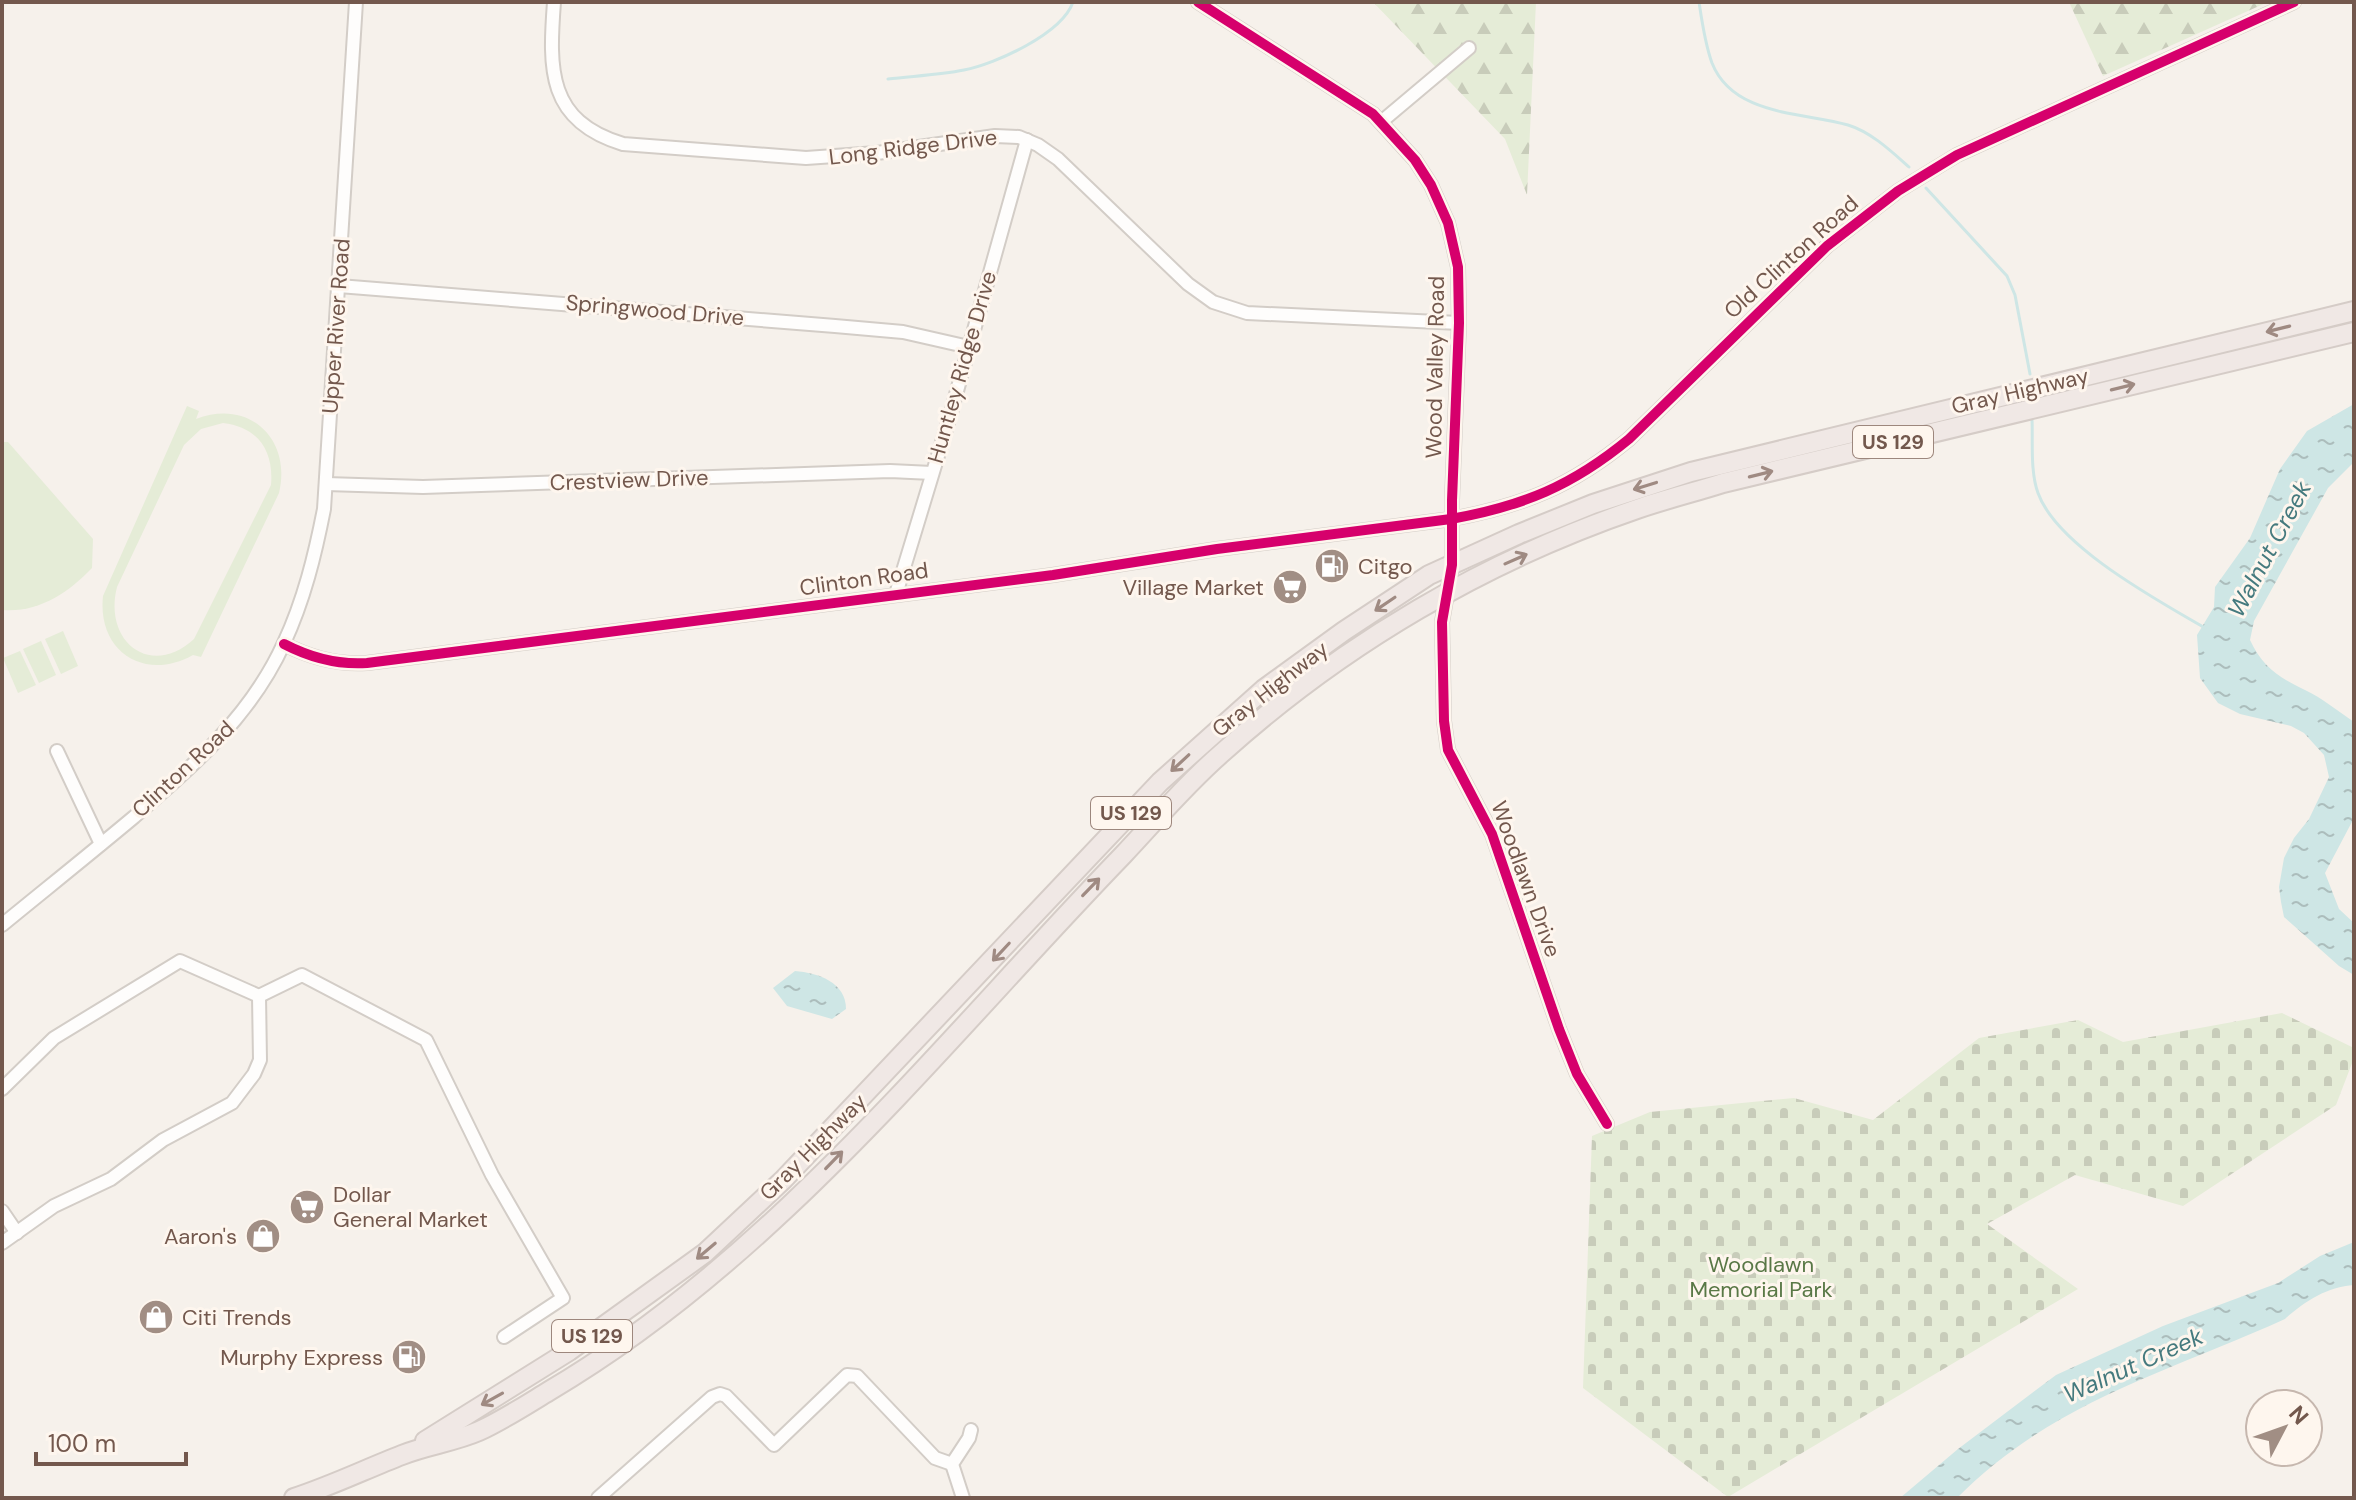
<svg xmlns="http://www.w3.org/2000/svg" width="2356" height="1500" font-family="'DM Sans',sans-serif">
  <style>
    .forest { fill: url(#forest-firs) }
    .cemetery { fill: url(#cemetery-stones) }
    .garden { fill: #e5ecd7; fill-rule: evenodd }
    .water { fill: url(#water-ripples) }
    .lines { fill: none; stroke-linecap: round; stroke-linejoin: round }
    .stream { stroke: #cee6e5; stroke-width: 3 }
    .minor-casing { stroke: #d3cdc7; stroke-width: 16 }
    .highway-casing { stroke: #d5ccc7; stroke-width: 22 }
    .minor { stroke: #fefdfc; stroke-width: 12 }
    .highway { stroke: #f0e8e5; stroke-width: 18 }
    .cycleway-casing { stroke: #fef6ee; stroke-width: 15 }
    .cycleway { stroke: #d6006c; stroke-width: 10 }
    .oneway { stroke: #9f8a82 }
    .labels { text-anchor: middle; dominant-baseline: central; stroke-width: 6; stroke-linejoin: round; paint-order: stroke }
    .shield { fill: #fef6ee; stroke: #9d877d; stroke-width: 2 }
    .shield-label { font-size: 20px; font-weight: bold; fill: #73584d }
    .street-label { font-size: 22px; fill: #73584d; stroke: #fef6ee }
    .poi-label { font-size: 22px; fill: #73584d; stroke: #fef6ee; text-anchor: start }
    .park-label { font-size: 22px; fill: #597846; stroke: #fef6ee }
    .water-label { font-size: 24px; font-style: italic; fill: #457a7e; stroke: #fef6ee }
  </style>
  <defs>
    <pattern id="forest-firs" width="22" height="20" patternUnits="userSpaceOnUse" patternTransform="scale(2)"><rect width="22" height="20" fill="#e5ecd7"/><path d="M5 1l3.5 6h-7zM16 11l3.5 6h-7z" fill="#c8ccba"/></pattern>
    <pattern id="cemetery-stones" width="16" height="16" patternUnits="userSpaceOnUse" patternTransform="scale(2)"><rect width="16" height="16" fill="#e5ecd7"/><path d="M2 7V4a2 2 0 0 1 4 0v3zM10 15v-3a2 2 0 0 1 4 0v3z" fill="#c8ccba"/></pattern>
    <pattern id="water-ripples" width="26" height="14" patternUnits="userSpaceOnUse" patternTransform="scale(2)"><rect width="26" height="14" fill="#cee6e5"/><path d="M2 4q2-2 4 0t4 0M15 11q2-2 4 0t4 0" fill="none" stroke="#acbdbc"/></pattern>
  </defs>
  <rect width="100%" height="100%" fill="#f6f1eb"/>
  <g class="forest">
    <path d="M1373,2H1536L1527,195L1505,139Z"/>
    <path d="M2069,2H2268L2103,76Z"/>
  </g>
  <path class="cemetery" d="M2282,1013L2354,1048V1058L2336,1105L2183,1206L2075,1175L1987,1224L2078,1289L1728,1497L1583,1388L1592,1136L1650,1112L1794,1098L1873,1120L1979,1038L2078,1020L2123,1042Z"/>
  <g class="garden">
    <path d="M187,406L199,411L196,419C249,398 292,439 279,493L201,657L193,655C145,682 97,652 103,596ZM223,423C258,427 274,451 271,485L194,639C151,679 103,642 117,587L184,445L201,429Z"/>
    <path d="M2,442H8L93,539L92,568C68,593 38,613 2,610Z"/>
    <path d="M63,631L78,666L61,674L45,639Z"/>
    <path d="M41,641L56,675L39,683L23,649Z"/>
    <path d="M20,651L36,685L18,693L3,658Z"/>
  </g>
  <g class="water">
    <path d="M2354,404V462L2328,488L2254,621L2250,640C2262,666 2279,678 2305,690C2322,698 2338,711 2354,722V818L2325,873L2339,909L2354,923V975L2339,966L2284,917L2281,902L2279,887L2284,858L2294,838L2309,819L2329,777L2324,755L2304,733L2291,726L2240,714L2218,703L2200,678L2197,635L2214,607L2215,587L2250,538L2280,469L2307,431Z"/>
    <path d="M795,971C818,973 846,982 846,1009L832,1019L787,1006L773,988Z"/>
    <path d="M2354,1242V1285C2327,1287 2305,1301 2285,1319C2166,1373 2052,1402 1957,1498H1900L1958,1449L2056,1375L2163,1326L2278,1283L2320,1256Z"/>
  </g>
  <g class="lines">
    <g class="stream">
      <path d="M1699,2C1702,22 1705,44 1712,63C1733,116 1802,112 1848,125C1871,132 1891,151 1909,167"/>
      <path d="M888,79C913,76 939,75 964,70C995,64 1062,34 1073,2"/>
      <path d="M1926,188L2007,276L2015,295L2030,374"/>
      <path d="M2032,419C2033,442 2030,471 2038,493C2057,546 2157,600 2205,628"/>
    </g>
    <g class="minor-casing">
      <g id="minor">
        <path d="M554,2C549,69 547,121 623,144L806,158L877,153L995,136L1019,137L1038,145L1058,159L1188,284L1213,302L1247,313L1459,323"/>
        <path d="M1198,2L1373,114L1415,160L1431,185L1448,223L1458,267L1459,323L1452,500V565L1442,622L1444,721L1448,750L1492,834L1559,1029L1577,1074L1607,1124"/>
        <path d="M1381,122L1469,48"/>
        <path d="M339,286L835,326L903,332L969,347"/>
        <path d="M326,484L423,487L890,471L932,473"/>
        <path d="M896,594L950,416L1027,140"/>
        <path d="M284,644C311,658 337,665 367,663L1053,575L1217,549L1451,519C1523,506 1572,486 1629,439L1827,246L1898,191L1957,155L2294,2"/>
        <path d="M57,751L101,844"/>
        <path d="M2,925C46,889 91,853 134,817C193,766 251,716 284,643C304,600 315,555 324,509L356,2"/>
        <path d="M2,1089L54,1038L180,961L259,996L302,975L426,1040L492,1175L563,1298L504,1337"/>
        <path d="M2,1211L17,1233"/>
        <path d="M2,1243L54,1206L111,1179L163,1140L232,1103L254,1074L260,1060L259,996"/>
        <path d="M598,1498L712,1397L720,1394L726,1396L774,1445L847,1375L857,1376L935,1458L952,1464"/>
        <path d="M963,1498L952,1464L969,1438L971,1430"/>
      </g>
    </g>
    <g class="highway-casing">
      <g id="highway">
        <path d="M425,1441L569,1351L705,1253L783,1180L1160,782L1264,689L1344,631L1429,575L1519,534L1593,504L1691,472L2354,311"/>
        <path d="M294,1498C331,1486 366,1469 402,1455C427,1445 454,1442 479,1431C503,1420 526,1405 549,1391C776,1257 942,1042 1123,855C1156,820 1187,783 1223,752C1343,644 1485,561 1637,509C1666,499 1695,492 1723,483L2354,332"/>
      </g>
    </g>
    <use href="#minor" class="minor"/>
    <use href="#highway" class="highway"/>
    <g class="cycleway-casing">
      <g id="cycleway">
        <path d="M1198,2L1373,114L1415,160L1431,185L1448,223L1458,267L1459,323L1452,500V565L1442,622L1444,721L1448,750L1492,834L1559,1029L1577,1074L1607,1124"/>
        <path d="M284,644C311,658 337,665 367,663L1053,575L1217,549L1451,519C1523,506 1572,486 1629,439L1827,246L1898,191L1957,155L2294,2"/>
      </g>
    </g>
    <use href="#cycleway" class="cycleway"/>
  </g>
  <defs><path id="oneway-shaft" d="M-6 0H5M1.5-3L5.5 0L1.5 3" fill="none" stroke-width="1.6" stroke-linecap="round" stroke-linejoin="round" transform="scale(2)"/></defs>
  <g class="oneway">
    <use href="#oneway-shaft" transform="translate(2278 329) rotate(166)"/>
    <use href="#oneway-shaft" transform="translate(2123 387) rotate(-14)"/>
    <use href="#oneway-shaft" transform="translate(1761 474) rotate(-14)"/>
    <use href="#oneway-shaft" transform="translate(1645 486) rotate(163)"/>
    <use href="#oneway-shaft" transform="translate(1516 559) rotate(-24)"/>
    <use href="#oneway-shaft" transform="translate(1385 604) rotate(146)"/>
    <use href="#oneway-shaft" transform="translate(1180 763) rotate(137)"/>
    <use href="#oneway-shaft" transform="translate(1091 887) rotate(-46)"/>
    <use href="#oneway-shaft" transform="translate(1001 952) rotate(133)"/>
    <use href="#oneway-shaft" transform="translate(834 1160) rotate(-46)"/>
    <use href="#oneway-shaft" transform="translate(706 1251) rotate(140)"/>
    <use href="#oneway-shaft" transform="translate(492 1399) rotate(151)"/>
  </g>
  <defs>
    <g id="fuel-disc" transform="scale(1.8)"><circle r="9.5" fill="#a18e84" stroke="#fef6ee"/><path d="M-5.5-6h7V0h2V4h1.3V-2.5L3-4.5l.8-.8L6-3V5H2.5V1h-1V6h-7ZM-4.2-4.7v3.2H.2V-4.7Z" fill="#fff"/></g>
    <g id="supermarket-disc" transform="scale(1.8)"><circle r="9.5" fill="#a18e84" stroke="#fef6ee"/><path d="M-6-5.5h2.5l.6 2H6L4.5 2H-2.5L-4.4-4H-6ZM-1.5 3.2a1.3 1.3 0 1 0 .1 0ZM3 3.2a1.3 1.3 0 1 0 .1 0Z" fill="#fff"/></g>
    <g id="shop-disc" transform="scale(1.8)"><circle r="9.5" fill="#a18e84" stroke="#fef6ee"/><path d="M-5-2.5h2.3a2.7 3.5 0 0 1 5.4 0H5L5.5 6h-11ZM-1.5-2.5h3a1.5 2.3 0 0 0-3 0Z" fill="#fff"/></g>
  </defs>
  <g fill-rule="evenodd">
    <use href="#fuel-disc" x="1332" y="566"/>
    <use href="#supermarket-disc" x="1290" y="587"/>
    <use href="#supermarket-disc" x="307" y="1207"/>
    <use href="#shop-disc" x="263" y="1236"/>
    <use href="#shop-disc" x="156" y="1317"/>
    <use href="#fuel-disc" x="409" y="1357"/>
  </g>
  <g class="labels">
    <g class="shield">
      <rect x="1853" y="426" width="80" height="32" rx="6"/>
      <rect x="1091" y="797" width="80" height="32" rx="6"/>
      <rect x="552" y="1320" width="80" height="32" rx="6"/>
    </g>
    <g class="shield-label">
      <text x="1893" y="442">US 129</text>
      <text x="1131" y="813">US 129</text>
      <text x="592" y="1336">US 129</text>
    </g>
    <g class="street-label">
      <text transform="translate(913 147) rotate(-7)">Long Ridge Drive</text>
      <text transform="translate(1791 257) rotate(-42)">Old Clinton Road</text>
      <text transform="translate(655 310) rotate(5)">Springwood Drive</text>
      <text transform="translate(336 326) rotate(-86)">Upper River Road</text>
      <text transform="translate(962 367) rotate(-74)">Huntley Ridge Drive</text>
      <text transform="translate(1435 367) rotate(-89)">Wood Valley Road</text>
      <text transform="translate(2020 391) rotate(-13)">Gray Highway</text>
      <text transform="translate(629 480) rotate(-2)">Crestview Drive</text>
      <text transform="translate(864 579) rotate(-8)">Clinton Road</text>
      <text transform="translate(1270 689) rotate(-38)">Gray Highway</text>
      <text transform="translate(183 769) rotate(-43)">Clinton Road</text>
      <text transform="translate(1526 879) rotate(70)">Woodlawn Drive</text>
      <text transform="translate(813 1147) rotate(-45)">Gray Highway</text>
    </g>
    <g class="poi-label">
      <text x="1358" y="566">Citgo</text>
      <text x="1264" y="587" text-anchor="end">Village Market</text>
      <text x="333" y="1194">Dollar<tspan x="333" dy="25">General Market</tspan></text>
      <text x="237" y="1236" text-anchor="end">Aaron's</text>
      <text x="182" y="1317">Citi Trends</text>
      <text x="383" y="1357" text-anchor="end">Murphy Express</text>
    </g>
    <g class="park-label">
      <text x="1761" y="1264">Woodlawn<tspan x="1761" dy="25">Memorial Park</tspan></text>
    </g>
    <g class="water-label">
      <text transform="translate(2269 549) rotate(-62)">Walnut Creek</text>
      <text transform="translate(2133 1365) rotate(-24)">Walnut Creek</text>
    </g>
  </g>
  <rect width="2356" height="1500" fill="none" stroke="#73584d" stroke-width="8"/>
  <g transform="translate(2284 1428) rotate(49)"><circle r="38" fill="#fef6ee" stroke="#c6b7ae" stroke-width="2"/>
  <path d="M0-6L14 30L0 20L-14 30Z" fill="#a18e84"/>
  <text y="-12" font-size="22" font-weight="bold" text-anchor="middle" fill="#73584d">N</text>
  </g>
  <path d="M36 1452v12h150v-12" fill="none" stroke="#73584d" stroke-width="4"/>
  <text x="48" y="1452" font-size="24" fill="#73584d" stroke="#fef6ee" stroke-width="6" paint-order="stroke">100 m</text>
</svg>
